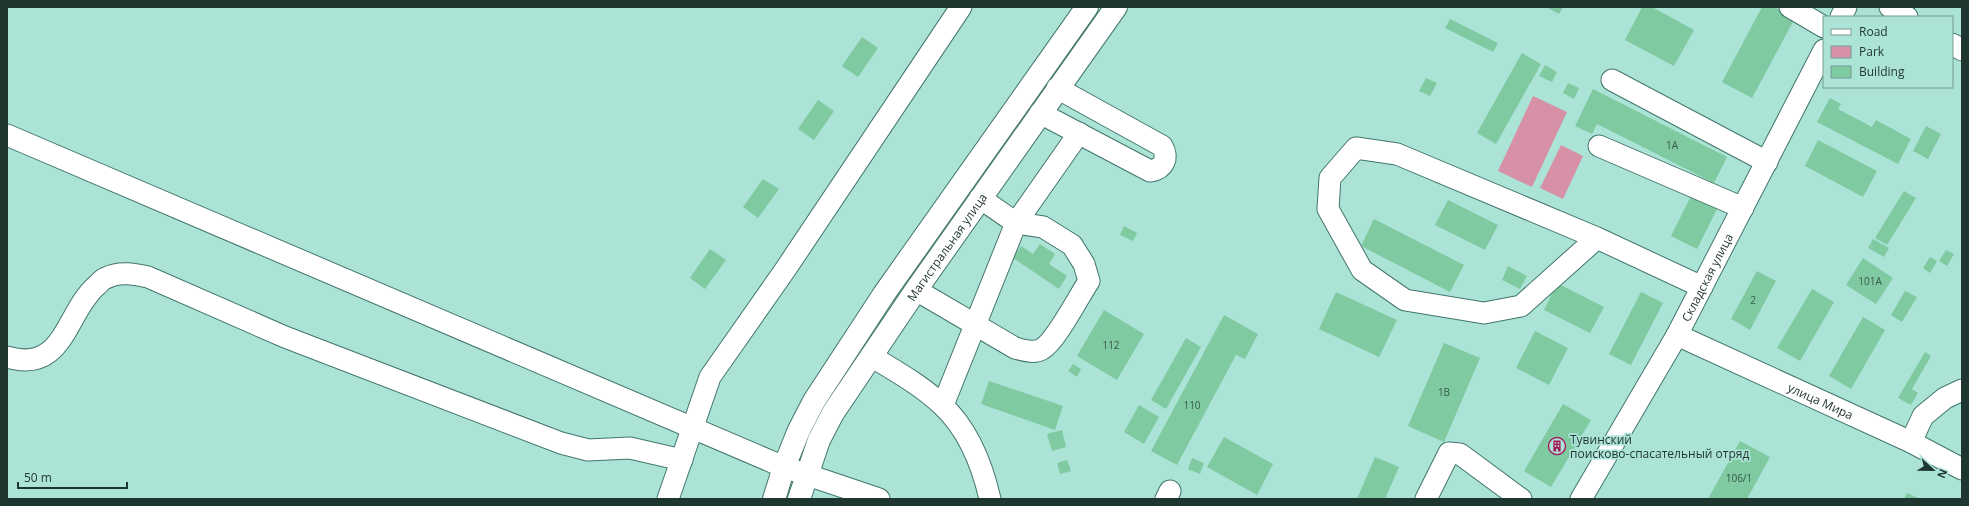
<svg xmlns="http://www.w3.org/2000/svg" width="1969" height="506" font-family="'Open Sans',sans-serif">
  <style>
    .green { fill: #d691a6 }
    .building { fill: #7fcaa1 }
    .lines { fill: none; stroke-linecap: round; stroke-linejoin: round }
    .minor-casing { stroke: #42766b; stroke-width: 23 }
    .major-casing { stroke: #42766b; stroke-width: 24 }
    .minor { stroke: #fff; stroke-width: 21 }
    .major { stroke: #fff; stroke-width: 22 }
    .labels { text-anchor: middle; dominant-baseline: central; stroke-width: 3.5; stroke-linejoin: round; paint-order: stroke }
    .number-label { font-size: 10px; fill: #375a4c }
    .street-label { font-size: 12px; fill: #1f3530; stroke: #ace3d7 }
    .poi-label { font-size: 12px; fill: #1f3530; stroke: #ace3d7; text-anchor: start }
  </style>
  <rect width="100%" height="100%" fill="#ace3d7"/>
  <g class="green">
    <path d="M1533,96L1567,112L1532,187L1498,171Z"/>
    <path d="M1561,145L1583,156L1563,199L1540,188Z"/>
  </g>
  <g class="building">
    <path d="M1546,7H1563L1559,14Z"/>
    <path d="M1642,7H1652L1694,30L1674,66L1625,40Z"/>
    <path d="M1762,7H1774L1795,18L1752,98L1722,82Z"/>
    <path d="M1450,19L1498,43L1493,52L1445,28Z"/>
    <path d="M862,37L878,48L858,77L842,66Z"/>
    <path d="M1522,53L1541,64L1496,144L1477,133Z"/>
    <path d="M1545,65L1557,72L1552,82L1539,76Z"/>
    <path d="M1426,78L1437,83L1430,96L1419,91Z"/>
    <path d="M1568,83L1579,88L1574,99L1563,93Z"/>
    <path d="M1593,89L1727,157L1714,183L1597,124L1592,134L1575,126Z"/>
    <path d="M1830,98L1841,104L1838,109L1872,127L1876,120L1911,139L1898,164L1817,122Z"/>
    <path d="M818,100L834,111L814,140L798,129Z"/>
    <path d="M1926,126L1941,134L1928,159L1913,151Z"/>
    <path d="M1818,140L1877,171L1863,197L1805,166Z"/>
    <path d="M763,179L779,189L758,218L743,207Z"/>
    <path d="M1904,191L1916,198L1887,245L1875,238Z"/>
    <path d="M1693,192L1719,205L1697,249L1671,236Z"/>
    <path d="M1448,200L1498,225L1485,250L1435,225Z"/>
    <path d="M1374,219L1464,265L1450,292L1361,246Z"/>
    <path d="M1124,226L1137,233L1133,241L1120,235Z"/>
    <path d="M1873,239L1889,248L1884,257L1868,248Z"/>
    <path d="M1040,244L1055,254L1049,264L1067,276L1059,289L1013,258L1021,246L1033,254Z"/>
    <path d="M710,249L726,260L705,289L690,278Z"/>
    <path d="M1946,250L1954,254L1947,266L1939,261Z"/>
    <path d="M1930,257L1937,261L1930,273L1923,268Z"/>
    <path d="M1863,258L1893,278L1876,304L1846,285Z"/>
    <path d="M1508,266L1527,276L1520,289L1502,280Z"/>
    <path d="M1757,271L1776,281L1750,330L1731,319Z"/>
    <path d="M1557,283L1604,307L1590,333L1544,310Z"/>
    <path d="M1812,289L1834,302L1800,361L1777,348Z"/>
    <path d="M1905,291L1917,297L1902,322L1891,315Z"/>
    <path d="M1336,292L1397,320L1379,357L1319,329Z"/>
    <path d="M1641,292L1663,303L1631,365L1609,354Z"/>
    <path d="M1104,310L1144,334L1117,380L1077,356Z"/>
    <path d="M1224,315L1258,334L1245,359L1236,355L1177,465L1151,451Z"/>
    <path d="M1863,317L1885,330L1851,389L1829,376Z"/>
    <path d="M1535,331L1568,348L1549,385L1516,368Z"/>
    <path d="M1186,338L1201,347L1166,409L1151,400Z"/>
    <path d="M1444,343L1480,358L1444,442L1408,426Z"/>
    <path d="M1925,352L1931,356L1912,389L1918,393L1911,405L1898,398Z"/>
    <path d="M1073,364L1081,369L1077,377L1068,371Z"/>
    <path d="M989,381L1063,406L1055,430L981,404Z"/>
    <path d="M1563,404L1591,420L1551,487L1524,471Z"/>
    <path d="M1139,405L1159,417L1144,444L1124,432Z"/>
    <path d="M1062,430L1066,447L1052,451L1047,434Z"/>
    <path d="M1224,437L1273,464L1257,495L1207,467Z"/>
    <path d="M1740,441L1770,457L1747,499H1708Z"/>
    <path d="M1375,457L1399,467L1385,499H1357Z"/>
    <path d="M1192,458L1204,463L1200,474L1188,469Z"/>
    <path d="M1067,460L1071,471L1060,474L1057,463Z"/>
    <path d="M1907,493L1920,499H1904Z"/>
  </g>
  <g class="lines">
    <g class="minor-casing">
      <g id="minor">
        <path d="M1790,7L1824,27"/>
        <path d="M1890,7L1907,17"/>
        <path d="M1841,17L1846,7"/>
        <path d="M1952,44L1962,50"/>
        <path d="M1612,80L1767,162"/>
        <path d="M1040,113L1150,171C1164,169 1169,158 1162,146L1057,88"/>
        <path d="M7,135L784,467L879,499"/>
        <path d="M1599,146L1743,208"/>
        <path d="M1597,238L1521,306L1484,313L1405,300L1362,270L1328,209L1330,178L1356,148L1397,154L1597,238L1702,287"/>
        <path d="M916,290L1015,348C1023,350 1034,354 1042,349C1056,341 1079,296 1089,281L1084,264L1072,245L1043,227L1016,223L980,198"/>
        <path id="s1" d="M1677,335L1911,442L1962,469"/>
        <path d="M871,356C895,371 921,385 942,405C968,429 982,464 990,499"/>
        <path d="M7,357C64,374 65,314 96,286C99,284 102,279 106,278C119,271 134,274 148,277L285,337L561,443L588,450L630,448L682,460"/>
        <path d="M943,405L1016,223L1079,133"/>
        <path d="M1911,442L1923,416L1945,398L1962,390"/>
        <path d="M668,499L710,377L785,270L961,7"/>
        <path d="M1166,499L1170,491"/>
        <path d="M1426,499L1449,453L1460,454L1521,499"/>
        <path id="s2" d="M1581,499L1677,335L1824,50"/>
      </g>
    </g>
    <g class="major-casing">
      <g id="major">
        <path d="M774,499L784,467L799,430L814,401L884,294L1087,7"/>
        <path id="s3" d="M799,499L819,440L833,413L916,290L1116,7"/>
      </g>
    </g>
    <use href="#minor" class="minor"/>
    <use href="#major" class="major"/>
  </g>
  <defs>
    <g id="building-ring" transform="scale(0.9)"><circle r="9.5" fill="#ace3d7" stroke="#a6195c" stroke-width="1.5"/><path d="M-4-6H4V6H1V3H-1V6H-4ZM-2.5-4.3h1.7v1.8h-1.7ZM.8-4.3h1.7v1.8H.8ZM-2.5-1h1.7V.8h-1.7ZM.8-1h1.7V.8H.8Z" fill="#a6195c"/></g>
  </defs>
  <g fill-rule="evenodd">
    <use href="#building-ring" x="1557" y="446"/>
  </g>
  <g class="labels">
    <g class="number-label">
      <text x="1672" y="145">1А</text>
      <text x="1870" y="281">101А</text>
      <text x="1753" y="300">2</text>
      <text x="1111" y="345">112</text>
      <text x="1444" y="392">1В</text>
      <text x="1192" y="405">110</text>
      <text x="1739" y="478">106/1</text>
    </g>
    <g class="street-label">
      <text stroke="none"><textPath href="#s3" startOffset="294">Магистральная улица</textPath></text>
      <text stroke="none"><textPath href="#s2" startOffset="255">Складская улица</textPath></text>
      <text stroke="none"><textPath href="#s1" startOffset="158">улица Мира</textPath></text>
    </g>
    <g class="poi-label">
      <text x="1570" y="439">Тувинский<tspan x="1570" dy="14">поисково-спасательный отряд</tspan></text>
    </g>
  </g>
  <rect width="1969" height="506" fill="none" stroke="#1f3530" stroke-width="16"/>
  <rect x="1823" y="16" width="130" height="72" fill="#ace3d7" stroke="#749d94"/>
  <rect x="1831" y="29" width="20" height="6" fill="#ffffff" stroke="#749d94"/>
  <text x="1859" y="36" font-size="12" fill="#1f3530">Road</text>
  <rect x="1831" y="46" width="20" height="12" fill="#d691a6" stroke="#749d94"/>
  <text x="1859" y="56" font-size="12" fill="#1f3530">Park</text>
  <rect x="1831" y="66" width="20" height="12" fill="#7fcaa1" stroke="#749d94"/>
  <text x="1859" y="76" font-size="12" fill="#1f3530">Building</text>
  <g transform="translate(1933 470) rotate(112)" stroke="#ace3d7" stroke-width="3" paint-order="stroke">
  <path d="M0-3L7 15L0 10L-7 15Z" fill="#1f3530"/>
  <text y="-6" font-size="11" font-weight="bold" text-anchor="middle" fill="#1f3530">N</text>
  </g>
  <path d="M18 482v6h109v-6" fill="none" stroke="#1f3530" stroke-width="2"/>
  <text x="24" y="482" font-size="12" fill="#1f3530" stroke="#ace3d7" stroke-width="3" paint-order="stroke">50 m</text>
</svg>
